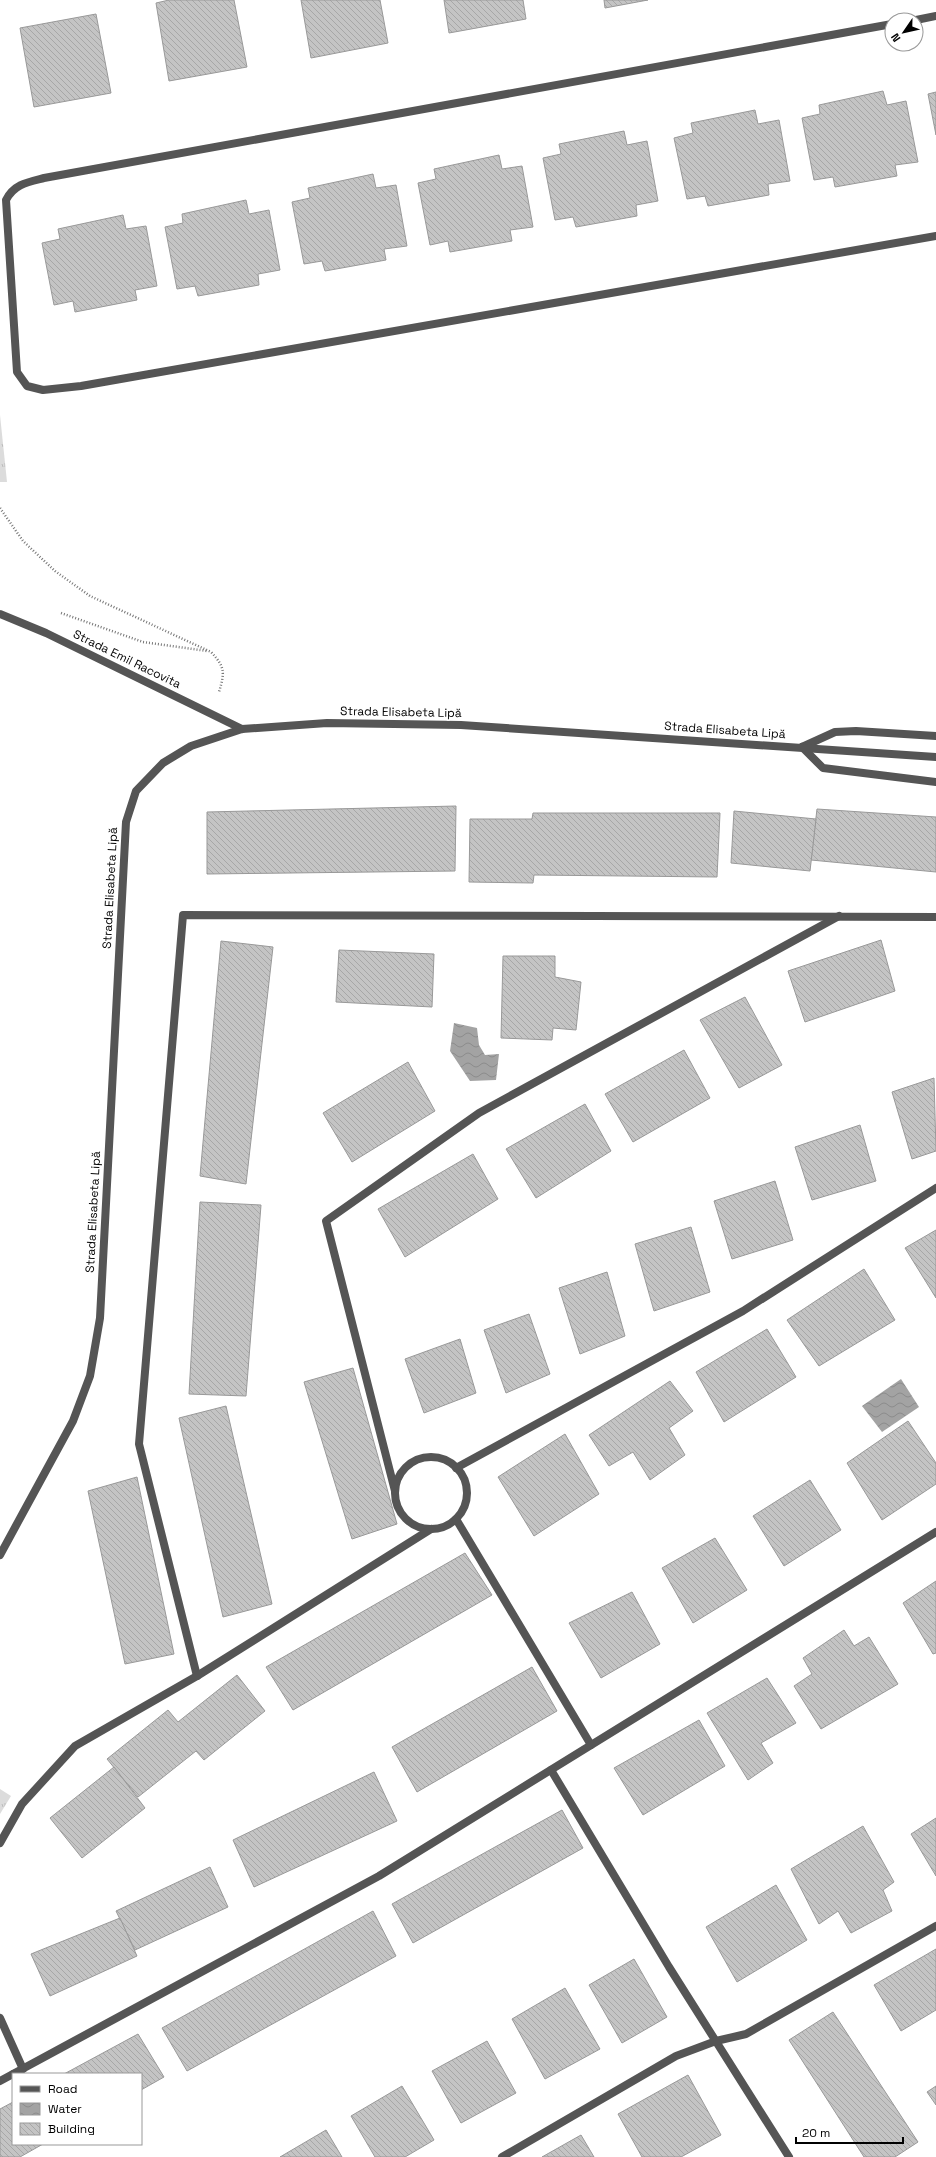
<svg xmlns="http://www.w3.org/2000/svg" width="936" height="2157" font-family="'Space Grotesk',sans-serif">
  <style>
    .grass { fill: url(#grass-tufts) }
    .water { fill: url(#water-waves) }
    .building { fill: url(#building-back-hatch); stroke: #999 }
    .lines { fill: none; stroke-linecap: round; stroke-linejoin: round }
    .path { stroke: #777; stroke-width: 2.5; stroke-dasharray: 1 2; stroke-linecap: butt }
    .minor { stroke: #555; stroke-width: 8 }
    .tertiary { stroke: #555; stroke-width: 8 }
    .labels { text-anchor: middle; dominant-baseline: central; stroke-width: 3; stroke-linejoin: round; paint-order: stroke }
    .street-label { font-size: 12px; fill: #000; stroke: #fff }
  </style>
  <defs>
    <pattern id="grass-tufts" width="24" height="20" patternUnits="userSpaceOnUse"><rect width="24" height="20" fill="#dcdcdc"/><path d="M3 7l-1-3M5 7V3M7 7l1-3M15 17l-1-3M17 17v-4M19 17l1-3" fill="none" stroke="#bbb"/></pattern>
    <pattern id="water-waves" width="16" height="10" patternUnits="userSpaceOnUse"><rect width="16" height="10" fill="#a3a3a3"/><path d="M0 5q4-4 8 0t8 0" fill="none" stroke="#8b8b8b"/></pattern>
    <pattern id="building-back-hatch" width="6" height="6" patternUnits="userSpaceOnUse"><rect width="6" height="6" fill="#c4c4c4"/><path d="M-1 5l2 2M0 0l6 6M5-1l2 2" fill="none" stroke="#a7a7a7"/></pattern>
  </defs>
  <rect width="100%" height="100%" fill="#fff"/>
  <g class="grass">
    <path d="M0,415L7,482H0Z"/>
    <path d="M0,1789L11,1796L0,1814Z"/>
  </g>
  <g class="water">
    <path d="M454,1023L477,1028L479,1045L485,1055L499,1054L496,1080L470,1081L450,1051Z"/>
    <path d="M901,1379L919,1407L882,1432L862,1406Z"/>
  </g>
  <g class="building">
    <path d="M169,0H234L247,67L169,81L156,3Z"/>
    <path d="M301,0H380L388,43L311,58Z"/>
    <path d="M444,0H523L526,19L449,33Z"/>
    <path d="M604,0H648L605,8Z"/>
    <path d="M96,14L111,93L34,107L20,28Z"/>
    <path d="M883,91L887,105L906,101L918,162L895,165L897,176L835,187L833,177L814,180L802,118L820,114L819,105Z"/>
    <path d="M936,92V135L928,94Z"/>
    <path d="M755,110L758,124L779,120L790,181L768,184L769,195L708,206L705,196L687,199L674,138L693,133L691,123Z"/>
    <path d="M624,131L627,145L647,141L658,201L636,205L637,216L576,227L573,217L555,220L543,158L561,154L559,144Z"/>
    <path d="M499,155L502,169L522,166L533,227L510,230L512,241L450,252L448,241L430,245L418,183L436,179L434,169Z"/>
    <path d="M373,174L376,188L396,185L407,246L384,249L386,260L325,271L322,261L304,264L292,202L310,198L308,188Z"/>
    <path d="M246,200L249,214L269,210L280,270L258,274L259,285L198,296L195,286L177,289L165,227L183,223L182,214Z"/>
    <path d="M123,215L126,229L146,226L157,286L135,290L137,300L75,312L73,301L54,305L42,243L60,239L58,229Z"/>
    <path d="M456,806L455,871L207,874V812Z"/>
    <path d="M817,809L936,817V872L811,860Z"/>
    <path d="M734,811L816,819L810,871L731,863Z"/>
    <path d="M533,813H720L717,877L534,875L533,883L469,882L470,819H532Z"/>
    <path d="M881,940L895,991L805,1022L788,971Z"/>
    <path d="M221,941L273,947L246,1184L200,1176Z"/>
    <path d="M339,950L434,954L432,1007L336,1002Z"/>
    <path d="M503,956H555V977L581,982L576,1030L553,1028L552,1040L501,1038Z"/>
    <path d="M745,997L782,1065L739,1088L700,1020Z"/>
    <path d="M684,1050L710,1098L633,1142L605,1094Z"/>
    <path d="M408,1062L435,1111L352,1162L323,1113Z"/>
    <path d="M934,1078L936,1151L912,1159L892,1092Z"/>
    <path d="M585,1104L611,1151L536,1198L506,1149Z"/>
    <path d="M860,1125L876,1181L812,1200L795,1147Z"/>
    <path d="M473,1154L498,1199L405,1257L378,1209Z"/>
    <path d="M775,1181L793,1240L732,1259L714,1201Z"/>
    <path d="M200,1202L261,1205L246,1396L189,1394Z"/>
    <path d="M691,1227L710,1292L654,1311L635,1244Z"/>
    <path d="M936,1230V1298L905,1248Z"/>
    <path d="M864,1269L895,1320L819,1366L787,1320Z"/>
    <path d="M607,1272L625,1336L580,1354L559,1288Z"/>
    <path d="M529,1314L550,1374L506,1393L484,1330Z"/>
    <path d="M767,1329L796,1377L724,1422L696,1372Z"/>
    <path d="M460,1339L476,1393L424,1413L405,1359Z"/>
    <path d="M353,1368L397,1524L352,1539L304,1382Z"/>
    <path d="M670,1381L693,1411L669,1428L685,1455L650,1480L633,1452L609,1466L589,1435Z"/>
    <path d="M226,1406L272,1604L223,1617L179,1418Z"/>
    <path d="M908,1421L936,1463V1484L882,1520L847,1463Z"/>
    <path d="M565,1434L599,1494L534,1536L498,1477Z"/>
    <path d="M137,1477L174,1654L125,1664L88,1491Z"/>
    <path d="M810,1480L841,1530L784,1566L753,1516Z"/>
    <path d="M715,1538L747,1590L693,1623L662,1568Z"/>
    <path d="M465,1553L492,1595L293,1710L266,1667Z"/>
    <path d="M936,1581V1653L933,1654L903,1603Z"/>
    <path d="M632,1592L660,1644L601,1678L569,1623Z"/>
    <path d="M844,1630L854,1646L869,1637L898,1684L821,1729L794,1686L812,1674L803,1658Z"/>
    <path d="M532,1667L557,1711L417,1792L392,1747Z"/>
    <path d="M237,1675L265,1711L204,1760L196,1751L138,1797L107,1759L168,1710L178,1722Z"/>
    <path d="M767,1678L796,1723L761,1743L773,1763L748,1780L707,1713Z"/>
    <path d="M699,1720L725,1766L643,1815L614,1768Z"/>
    <path d="M114,1767L145,1808L82,1858L50,1818Z"/>
    <path d="M374,1772L397,1821L254,1887L233,1840Z"/>
    <path d="M562,1810L583,1848L413,1943L392,1904Z"/>
    <path d="M936,1818V1876L911,1834Z"/>
    <path d="M863,1826L894,1882L883,1890L892,1911L851,1933L838,1911L819,1924L791,1869Z"/>
    <path d="M210,1867L228,1907L135,1950L116,1911Z"/>
    <path d="M776,1885L807,1940L737,1982L706,1927Z"/>
    <path d="M373,1911L396,1956L187,2071L162,2028Z"/>
    <path d="M120,1918L137,1956L50,1996L31,1954Z"/>
    <path d="M936,1949V2010L901,2031L874,1985Z"/>
    <path d="M634,1959L667,2017L622,2043L589,1985Z"/>
    <path d="M565,1988L600,2049L545,2079L512,2019Z"/>
    <path d="M833,2012L918,2142L895,2157H864L789,2040Z"/>
    <path d="M138,2034L164,2077L141,2090V2074H64Z"/>
    <path d="M487,2041L516,2093L461,2123L432,2071Z"/>
    <path d="M688,2075L721,2135L681,2157H642L618,2114Z"/>
    <path d="M402,2086L434,2140L405,2157H375L351,2116Z"/>
    <path d="M936,2086V2105L927,2092Z"/>
    <path d="M13,2102V2144H43L20,2157H0V2109Z"/>
    <path d="M326,2130L342,2157H280Z"/>
    <path d="M581,2135L594,2157H542Z"/>
  </g>
  <g class="lines">
    <g class="path">
      <path d="M0,508L23,541L55,571L90,596L211,652C225,667 225,672 219,692"/>
      <path d="M61,613L143,642L207,651"/>
    </g>
    <g class="minor">
      <path d="M916,20L936,16"/>
      <path d="M892,24L44,178C28,182 14,184 6,200L17,372L27,386L43,390L81,386L936,236"/>
      <path d="M0,614L46,633L242,729"/>
      <circle cx="431" cy="1493" r="36"/>
      <path d="M456,1468L743,1311L936,1188"/>
      <path d="M395,1491L326,1221L479,1113L839,916"/>
      <path d="M456,1519L591,1745"/>
      <path d="M197,1676L139,1444L183,915L936,917"/>
      <path d="M551,1770L669,1967L789,2157"/>
      <path d="M0,1843L22,1804L75,1746L197,1676L431,1529"/>
      <path d="M0,2018L23,2069"/>
      <path d="M13,2074L379,1876L936,1532"/>
      <path d="M0,2081L13,2074"/>
      <path d="M502,2157L676,2056L716,2041L746,2034L936,1926"/>
    </g>
    <g class="tertiary">
      <path d="M802,747L823,768L936,782"/>
      <path d="M802,747L835,732L856,731L936,736"/>
      <path d="M0,1555L73,1421L90,1376L100,1318L126,822L136,791L163,763L191,746L242,729L327,723L461,725L936,757"/>
    </g>
  </g>
  <g class="labels">
    <g class="street-label">
      <text transform="translate(127 659) rotate(26)">Strada Emil Racovita</text>
      <text transform="translate(401 712) rotate(1)">Strada Elisabeta Lipă</text>
      <text transform="translate(725 730) rotate(4)">Strada Elisabeta Lipă</text>
      <text transform="translate(110 888) rotate(-87)">Strada Elisabeta Lipă</text>
      <text transform="translate(93 1212) rotate(-87)">Strada Elisabeta Lipă</text>
    </g>
  </g>
  <rect x="12" y="2073" width="130" height="72" fill="#ffffff" stroke="#999999"/>
  <rect x="20" y="2086" width="20" height="6" fill="#555555" stroke="#999999"/>
  <text x="48" y="2093" font-size="12" fill="#000000">Road</text>
  <rect x="20" y="2103" width="20" height="12" fill="url(#water-waves)" stroke="#999999"/>
  <text x="48" y="2113" font-size="12" fill="#000000">Water</text>
  <rect x="20" y="2123" width="20" height="12" fill="url(#building-back-hatch)" stroke="#999999"/>
  <text x="48" y="2133" font-size="12" fill="#000000">Building</text>
  <g transform="translate(904 32) rotate(236)"><circle r="19" fill="#ffffff" stroke="#999999"/>
  <path d="M0-3L7 15L0 10L-7 15Z" fill="#000000"/>
  <text y="-6" font-size="11" font-weight="bold" text-anchor="middle" fill="#000000">N</text>
  </g>
  <path d="M796 2137v6h107v-6" fill="none" stroke="#000000" stroke-width="2"/>
  <text x="802" y="2137" font-size="12" fill="#000000" stroke="#ffffff" stroke-width="3" paint-order="stroke">20 m</text>
</svg>
